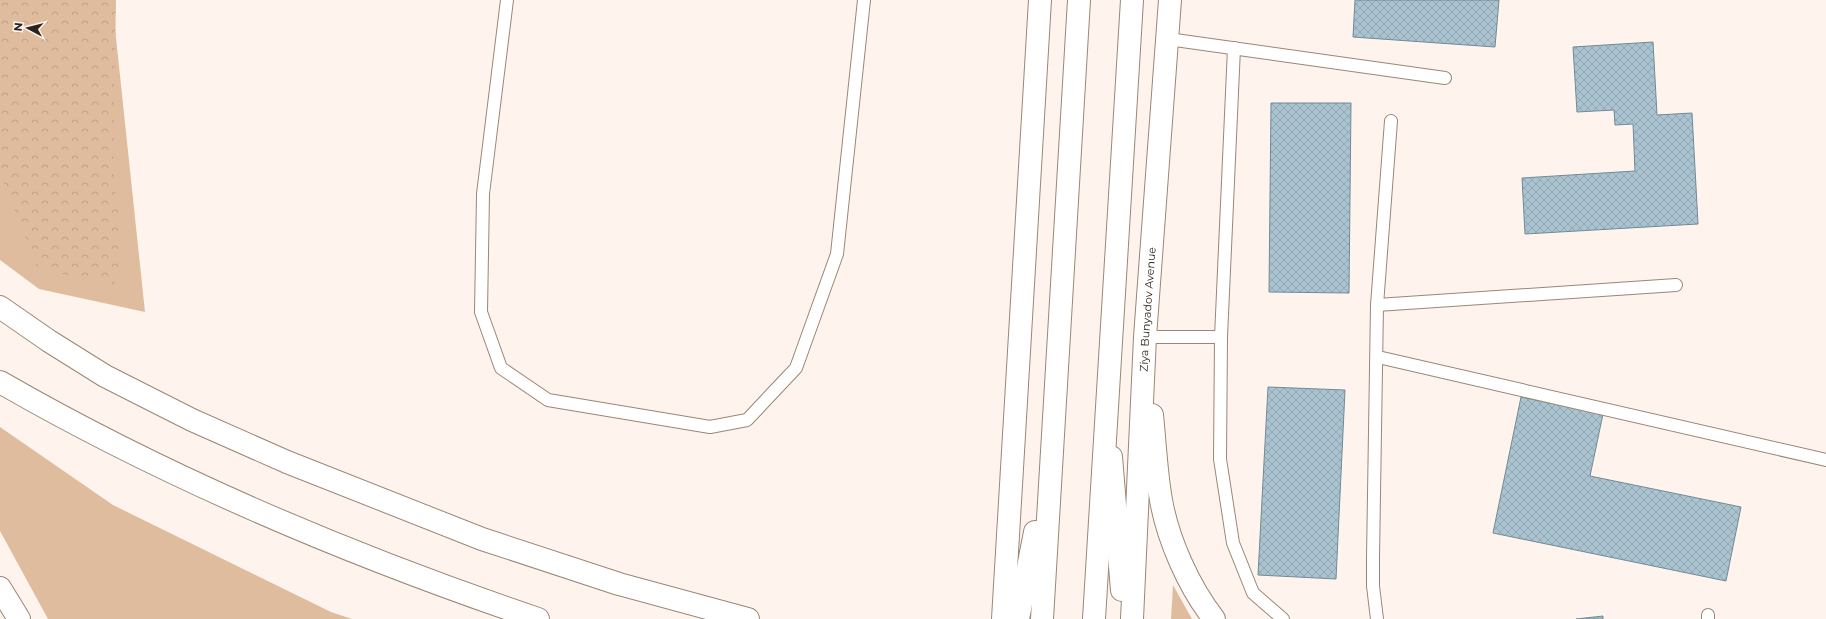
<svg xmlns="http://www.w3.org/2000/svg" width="1826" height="619" font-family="Montserrat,sans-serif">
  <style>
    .green { fill: #e0bc9f }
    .forest { fill: url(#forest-crowns) }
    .building { fill: url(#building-cross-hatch); stroke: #718a96 }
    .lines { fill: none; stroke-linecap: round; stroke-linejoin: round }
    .service-casing { stroke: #9a8676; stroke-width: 14 }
    .secondary-casing { stroke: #9a8676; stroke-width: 24 }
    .primary-casing { stroke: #9a8676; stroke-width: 24 }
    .service { stroke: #fff; stroke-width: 12 }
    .secondary { stroke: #fff; stroke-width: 22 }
    .primary { stroke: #fff; stroke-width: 22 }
    .labels { text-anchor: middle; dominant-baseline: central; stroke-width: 3.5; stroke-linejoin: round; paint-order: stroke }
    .street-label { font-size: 11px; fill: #2c231d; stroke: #fef4ed }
  </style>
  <defs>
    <pattern id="forest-crowns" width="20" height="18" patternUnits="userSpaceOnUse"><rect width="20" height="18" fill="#e0bc9f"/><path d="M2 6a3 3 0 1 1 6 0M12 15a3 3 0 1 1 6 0" fill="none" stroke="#c0a188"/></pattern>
    <pattern id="building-cross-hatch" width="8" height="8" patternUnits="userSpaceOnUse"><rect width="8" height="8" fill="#a9c3d0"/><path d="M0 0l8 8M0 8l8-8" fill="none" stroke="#92a7b2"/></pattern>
  </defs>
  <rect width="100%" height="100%" fill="#fef4ed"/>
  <g class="green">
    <path d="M0,0H112L145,312L39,289L0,260Z"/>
    <path d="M0,427L113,505L331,612L352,619H48L0,531Z"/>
    <path d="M1173,585L1192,619H1171Z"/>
  </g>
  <path class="forest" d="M0,0H116L113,166L122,249L114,285L38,269L0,174Z"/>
  <g class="building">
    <path d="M1355,0H1499L1495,47L1353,37Z"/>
    <path d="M1653,42L1657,115L1692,113L1698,224L1525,234L1522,178L1635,171L1633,124L1615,125L1614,110L1577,112L1573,47Z"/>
    <path d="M1271,103H1351L1349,293L1269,292Z"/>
    <path d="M1268,387L1345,390L1336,579L1258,575Z"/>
    <path d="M1521,397L1603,414L1590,476L1741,507L1726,581L1493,533Z"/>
    <path d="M1603,616V619H1576Z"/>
  </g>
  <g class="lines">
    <g class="service-casing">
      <g id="service">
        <path d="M507,0L483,194L481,312L501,368L548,400L710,427L747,420L796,368L837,254L864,0"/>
        <path d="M1168,39L1445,78"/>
        <path d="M1234,48L1221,337L1220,459L1233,543L1253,593L1283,619"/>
        <path d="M1377,305L1676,285"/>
        <path d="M1145,337H1221"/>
        <path d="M1378,357L1826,460"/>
        <path d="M1377,619L1373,586V558L1377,305L1391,121"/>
        <path d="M1708,619V615"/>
      </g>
    </g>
    <g class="secondary-casing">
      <g id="secondary">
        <path d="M0,307L49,341L105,376L192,420L287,462L482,539L619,584L748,619"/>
        <path d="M0,382C170,480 352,556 538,619"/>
        <path d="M1152,415C1155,443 1156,472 1161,500C1168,540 1189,587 1214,619"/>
        <path d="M1111,457L1122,590"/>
        <path d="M0,588L19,619"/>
        <path d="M1003,619L1040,0"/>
        <path id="s1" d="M1132,619L1145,337L1170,0"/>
      </g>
    </g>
    <g class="primary-casing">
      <g id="primary">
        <path d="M1018,619L1035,532"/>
        <path d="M1042,619L1079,0"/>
        <path d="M1094,619L1132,0"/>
      </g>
    </g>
    <use href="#service" class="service"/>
    <use href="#secondary" class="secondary"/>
    <use href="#primary" class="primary"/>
  </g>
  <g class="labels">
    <g class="street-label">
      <text stroke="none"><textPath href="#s1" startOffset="310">Ziya Bunyadov Avenue</textPath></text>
    </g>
  </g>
  <g transform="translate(28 28) rotate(277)" stroke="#fef4ed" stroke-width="3" paint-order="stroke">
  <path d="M0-3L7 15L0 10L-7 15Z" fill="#2c231d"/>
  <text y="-6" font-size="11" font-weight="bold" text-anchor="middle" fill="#2c231d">N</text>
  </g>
</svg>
